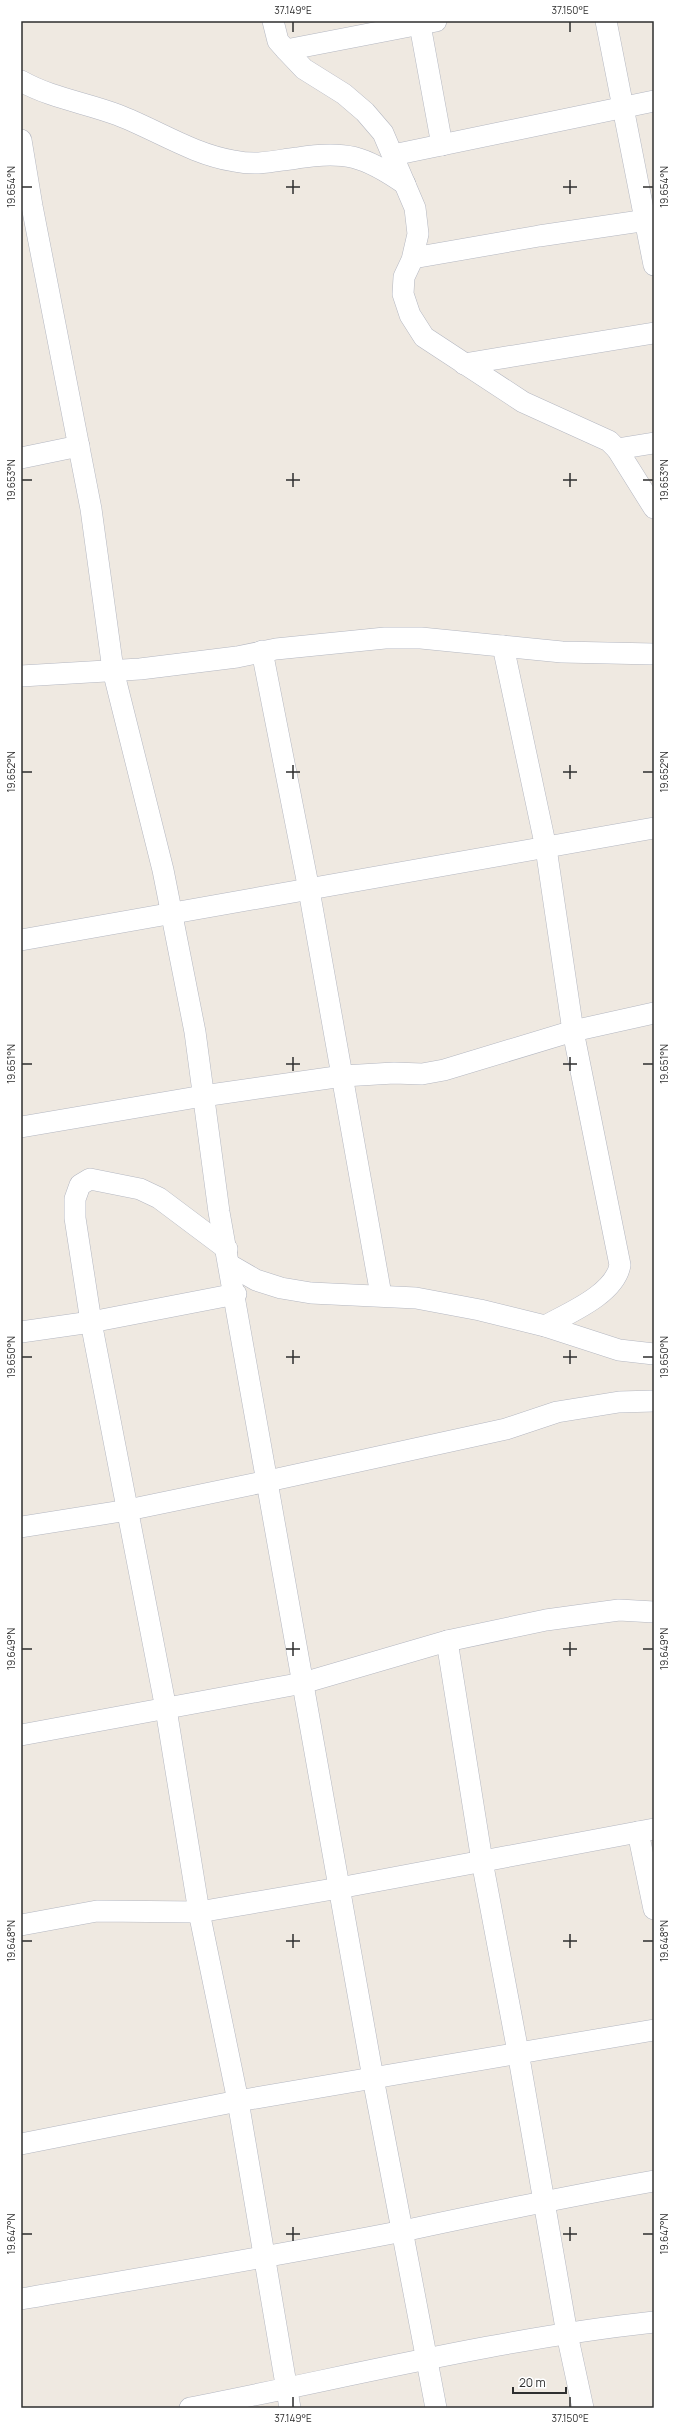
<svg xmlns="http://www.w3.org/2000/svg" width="675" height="2429" font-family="Manrope,sans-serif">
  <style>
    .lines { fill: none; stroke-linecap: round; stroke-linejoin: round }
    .minor-casing { stroke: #b4b7c1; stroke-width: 22 }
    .minor { stroke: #fff; stroke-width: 21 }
    .ticks { fill: none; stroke: #2e2e2e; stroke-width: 1.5 }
    .neatline { fill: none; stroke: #2e2e2e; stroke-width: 1.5 }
    .ticks-label { font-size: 10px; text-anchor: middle; fill: #2e2e2e }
  </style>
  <rect width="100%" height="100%" fill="#efe9e1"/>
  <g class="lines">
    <g class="minor-casing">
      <g id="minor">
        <path d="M273,21L278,41L286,50L304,69L344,94L365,112L383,133L415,208L418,234L412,260L404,277L403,294L410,315L424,337L523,402L609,441L617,449L654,508"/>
        <path d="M606,21L654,265"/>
        <path d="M420,25L442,145"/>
        <path d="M286,50L436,21"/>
        <path d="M21,81C51,98 87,103 118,115C157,130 192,154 234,161C258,166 273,161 297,158C345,150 365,156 405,184"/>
        <path d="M21,140L32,206L91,509L113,670L163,870L195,1032L219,1212L373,2078L436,2408"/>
        <path d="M393,155L654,101"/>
        <path d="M413,258L539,236L654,219"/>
        <path d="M464,364L654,333"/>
        <path d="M617,449L654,443"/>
        <path d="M21,458L79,446"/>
        <path d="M503,646L546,848L573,1031L620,1265C615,1294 569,1313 545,1326"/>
        <path d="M262,651L309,890L381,1295"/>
        <path d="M21,676L140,669L237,657L276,649L385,638H421L562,652L654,654"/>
        <path d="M21,940L654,828"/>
        <path d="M21,1127L203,1096L343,1076L394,1073L422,1074L444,1070L573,1031L654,1013"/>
        <path d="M227,1249L159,1198L140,1189L90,1179L80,1185L75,1199V1218L91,1322L166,1709L199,1912L238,2101L290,2408"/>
        <path d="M230,1265L256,1280L281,1288L311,1293L416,1298L480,1310L545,1326L619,1350L654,1354"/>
        <path d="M21,1332L91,1322L236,1294"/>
        <path d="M21,1527L128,1510L268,1481L506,1429L557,1412L619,1402L654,1401"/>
        <path d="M447,1641L482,1861L518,2052L567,2334L583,2408"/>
        <path d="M21,1735L303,1683L447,1641L546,1620L619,1610L654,1612"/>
        <path d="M638,1832L654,1909"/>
        <path d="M21,1925L97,1911L199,1912L339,1888L654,1829"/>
        <path d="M21,2144L238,2101L654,2030"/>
        <path d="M21,2299C148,2277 276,2256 403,2231C487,2213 570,2196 654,2181"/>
        <path d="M190,2408C344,2378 497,2339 654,2322"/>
      </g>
    </g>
    <use href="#minor" class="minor"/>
  </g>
  <path class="ticks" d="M293,22V32M570,22V32M293,180V194M570,180V194M22,187H32M286,187H300M563,187H577M643,187H653M293,473V487M570,473V487M22,480H32M286,480H300M563,480H577M643,480H653M293,765V779M570,765V779M22,772H32M286,772H300M563,772H577M643,772H653M293,1057V1071M570,1057V1071M22,1064H32M286,1064H300M563,1064H577M643,1064H653M293,1350V1364M570,1350V1364M22,1357H32M286,1357H300M563,1357H577M643,1357H653M293,1642V1656M570,1642V1656M22,1649H32M286,1649H300M563,1649H577M643,1649H653M293,1934V1948M570,1934V1948M22,1941H32M286,1941H300M563,1941H577M643,1941H653M293,2227V2241M570,2227V2241M22,2234H32M286,2234H300M563,2234H577M643,2234H653M293,2397V2407M570,2397V2407"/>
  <rect width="675" height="2429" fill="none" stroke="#ffffff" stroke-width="44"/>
  <path d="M513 2387v6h53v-6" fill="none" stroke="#2e2e2e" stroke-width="2"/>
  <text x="519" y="2387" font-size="12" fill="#2e2e2e" stroke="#ffffff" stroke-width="3" paint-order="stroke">20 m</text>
  <rect x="22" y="22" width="631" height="2385" class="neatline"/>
  <g class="ticks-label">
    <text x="293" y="14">37.149°E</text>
    <text x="570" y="14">37.150°E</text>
    <text transform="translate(11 187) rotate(-90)" y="4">19.654°N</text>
    <text transform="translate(664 187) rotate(-90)" y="4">19.654°N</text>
    <text transform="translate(11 480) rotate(-90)" y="4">19.653°N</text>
    <text transform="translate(664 480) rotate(-90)" y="4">19.653°N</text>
    <text transform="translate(11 772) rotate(-90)" y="4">19.652°N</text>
    <text transform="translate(664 772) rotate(-90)" y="4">19.652°N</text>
    <text transform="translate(11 1064) rotate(-90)" y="4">19.651°N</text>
    <text transform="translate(664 1064) rotate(-90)" y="4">19.651°N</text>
    <text transform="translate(11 1357) rotate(-90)" y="4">19.650°N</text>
    <text transform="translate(664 1357) rotate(-90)" y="4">19.650°N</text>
    <text transform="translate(11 1649) rotate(-90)" y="4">19.649°N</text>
    <text transform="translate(664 1649) rotate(-90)" y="4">19.649°N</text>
    <text transform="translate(11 1941) rotate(-90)" y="4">19.648°N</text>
    <text transform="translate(664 1941) rotate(-90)" y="4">19.648°N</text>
    <text transform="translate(11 2234) rotate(-90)" y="4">19.647°N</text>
    <text transform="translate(664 2234) rotate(-90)" y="4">19.647°N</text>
    <text x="293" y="2422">37.149°E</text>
    <text x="570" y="2422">37.150°E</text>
  </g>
</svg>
